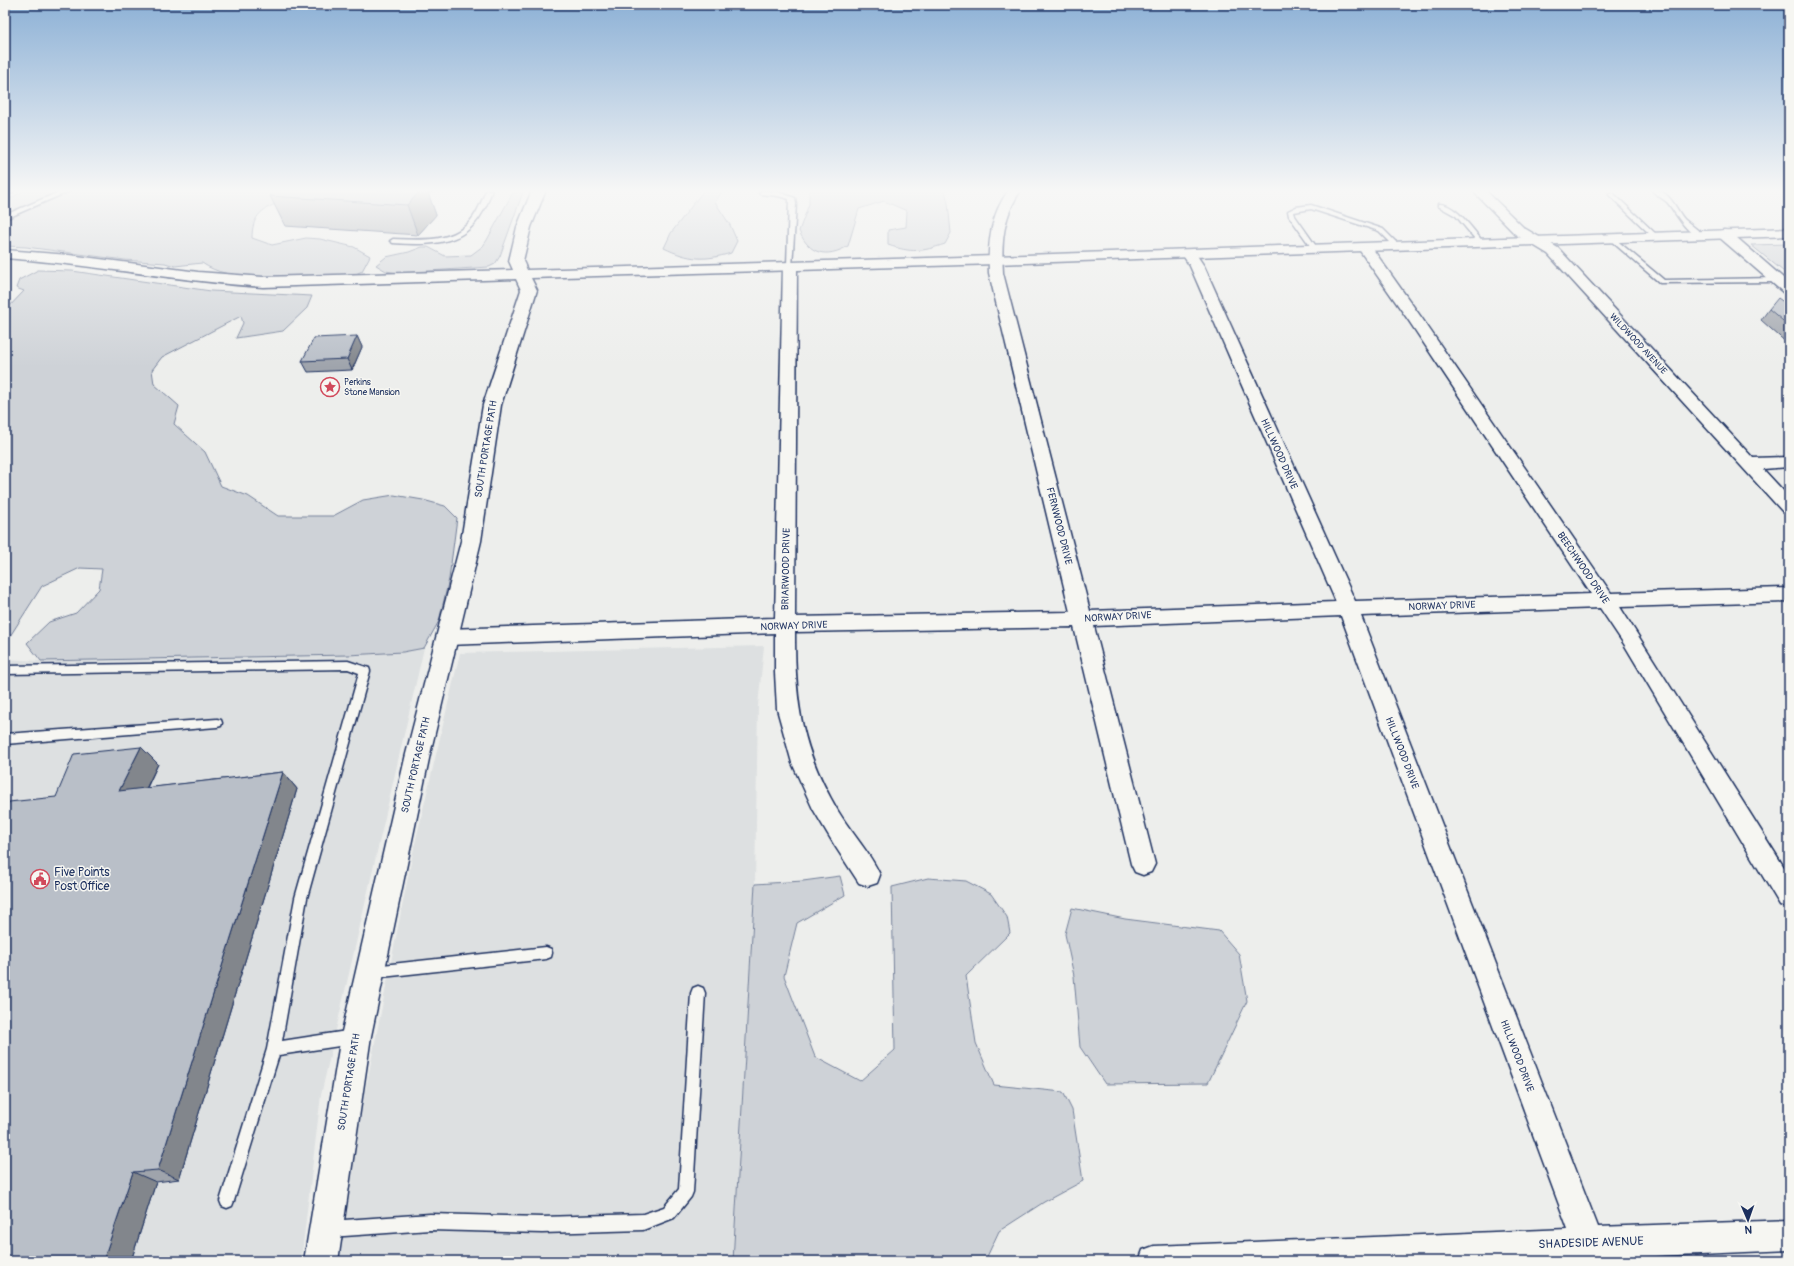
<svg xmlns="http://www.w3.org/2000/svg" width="1794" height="1266" font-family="Pangolin,sans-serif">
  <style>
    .built { fill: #dde0e1 }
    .green { fill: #ced2d7; stroke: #74809a }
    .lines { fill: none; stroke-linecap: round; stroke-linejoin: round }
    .lane-casing { stroke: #1b2f5e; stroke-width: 3 }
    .street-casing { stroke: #1b2f5e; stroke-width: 3 }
    .secondary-casing { stroke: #1b2f5e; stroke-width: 3 }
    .lane { fill: #f6f6f2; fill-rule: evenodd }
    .street { fill: #f6f6f2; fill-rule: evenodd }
    .secondary { fill: #f6f6f2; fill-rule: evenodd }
    .wall { fill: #9fa4ac; stroke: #1b2f5e }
    .shaded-wall { fill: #82868c; stroke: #1b2f5e }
    .building { fill: #b9bfc8; stroke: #1b2f5e }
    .labels { text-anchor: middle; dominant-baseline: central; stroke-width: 3; stroke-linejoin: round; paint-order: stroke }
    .far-street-label { font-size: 9px; fill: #1b2f5e; stroke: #f6f6f2 }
    .far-poi-label { font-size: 9px; fill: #1b2f5e; stroke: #f6f6f2; text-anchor: start }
    .street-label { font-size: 10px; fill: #1b2f5e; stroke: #f6f6f2 }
    .near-poi-label { font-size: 12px; fill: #1b2f5e; stroke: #f6f6f2; text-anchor: start }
    .near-street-label { font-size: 12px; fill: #1b2f5e; stroke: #f6f6f2 }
  </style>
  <rect width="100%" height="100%" fill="#edeeec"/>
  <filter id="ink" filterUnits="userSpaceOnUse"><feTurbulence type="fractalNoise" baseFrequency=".025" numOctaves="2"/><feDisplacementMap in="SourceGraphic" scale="8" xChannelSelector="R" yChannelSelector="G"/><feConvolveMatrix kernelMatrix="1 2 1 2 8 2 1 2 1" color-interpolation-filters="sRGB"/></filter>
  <g filter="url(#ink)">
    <g class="built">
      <path d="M764,646L758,706L755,884L733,1261H335L358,1127L413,852L460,653Z"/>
      <path d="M424,648L321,1095L301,1261H5V659L41,661L348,655L403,652Z"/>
    </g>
    <g class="green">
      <path d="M25,190H273L269,195L282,198L279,203C260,209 252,218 252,238L272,245L306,238L320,239L354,247L370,256L362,271L354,275L252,277C235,276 216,273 202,263L175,266L165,263L125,260L26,247L5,246V202Z"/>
      <path d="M704,190H723L715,202L730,225L737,241L731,253C705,261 689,260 664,248L671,233Z"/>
      <path d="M809,190H945L948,203L951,233L945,244C921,252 912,253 888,245V230L906,227L907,211L884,201L859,209L848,246C826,259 809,254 799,231L809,204Z"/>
      <path d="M519,191L523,192L500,256L495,264L489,267L397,273L386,271L376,265L386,257L409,252L422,247H428L445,256L471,255L483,246L487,240L512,194Z"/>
      <path d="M1789,244V276L1751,245Z"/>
      <path d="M38,270L72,271L211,291L312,296L307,308L283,331L236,338L243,323L241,316L162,357L152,370L154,384L179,406L174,424L205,452L221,486L248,496L278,516H333L363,500L394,495L423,500L445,506L457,518L449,579L439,621L424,648L403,652L348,655L41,661L27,643L49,622L76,613L99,589L102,569L80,568L42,586L5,644V311L24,291L16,288L19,280Z"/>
      <path d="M840,876L845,895L797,923L784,976L815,1057L860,1081L895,1050L892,887L928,878L966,881L991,894L1007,917L1010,933L966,976L976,1043L994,1085L1063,1092L1072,1110L1083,1181L1044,1202L999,1231L985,1261H733L755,884L803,881Z"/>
      <path d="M1072,908L1125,919L1219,931L1239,954L1247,1001L1208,1083L1105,1084L1080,1047L1074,976L1065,934Z"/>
    </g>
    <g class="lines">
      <g class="lane-casing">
        <g id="lane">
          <path d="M64,190H72L5,219V215Z"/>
          <path d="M426,190H435L417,197L412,196Z"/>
          <path d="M486,190H492C489,198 487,206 482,213C463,247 427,245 393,243L390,241L393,239C424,240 458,244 476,213C480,206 483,198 486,190Z"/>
          <path d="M1652,190C1670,189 1675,209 1685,220C1691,225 1697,229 1702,234V236C1688,238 1675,211 1667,202C1662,198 1656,195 1652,190Z"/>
          <path d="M762,191L778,192L795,198L796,204L792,267L787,266L789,199L778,196L760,194L759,193Z"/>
          <path d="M1609,193H1613L1658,236V238H1654L1609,195Z"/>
          <path d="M1438,204C1455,202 1474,231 1484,243V245H1480L1456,216L1438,206Z"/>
          <path d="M1311,205L1383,229L1401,247L1396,248L1379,231L1311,209L1294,212L1295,216L1318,249L1313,250L1289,216L1288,211L1296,207Z"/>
          <path d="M1610,238H1614L1664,280L1776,278L1779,280L1776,282L1660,283L1610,240Z"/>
          <path d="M348,661L369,668L370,671L307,898L282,1041L353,1030L358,1032L360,1037L358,1042L353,1044L279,1055L234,1201L232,1206L227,1208L222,1206L220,1201L267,1049L295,898L359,673L348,669L5,674V666Z"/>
          <path d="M217,719L221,720L222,723L221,726L217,727L5,744V734Z"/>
          <path d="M546,947L551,949L552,953L551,957L546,959L373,978L368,976L367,972L368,968L373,966Z"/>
          <path d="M698,986L703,988L705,993L693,1192L691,1197L674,1218L643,1230L542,1233L430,1230L330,1237L325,1234L322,1229L325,1224L330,1221L430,1214L542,1217L643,1214L664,1207L679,1189L691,993L693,988Z"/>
        </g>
      </g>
      <g class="street-casing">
        <g id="street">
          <path d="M5,190H14L12,193L5,195Z"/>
          <path d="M1009,190H1021C1003,216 1001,242 1003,273L1090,611L1336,602L1190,266L1182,254L1184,251H1194L1204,266L1355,601L1591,594L1409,321L1358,248L1360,245H1370L1421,317L1611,593L1789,588V602L1620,607L1789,875V908L1780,905L1624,644L1600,608L1361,616L1598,1227L1789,1220V1250L1610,1258L1611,1261H1581L1580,1259L1529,1261H1139L1143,1250L1154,1246L1568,1229L1341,616L1094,626L1155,864L1151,872L1143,875L1135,872L1131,864L1074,627L795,632C795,704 801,748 838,811C851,833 870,852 880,875L877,883L868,886L859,883L835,846L813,809L792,763L777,709L775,673V633L447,645L440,642L437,637L440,632L447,629L775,618L783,266L785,263H795L797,266L795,617L1070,612L989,273C988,243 990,215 1009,190Z"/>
          <path d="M1472,190H1485L1524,228L1558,248L1753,458L1789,457V467L1763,469L1789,497V514L1783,512L1548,254L1515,234Z"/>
          <path d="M1724,230L1729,231L1789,283V294L1784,293L1719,237L1717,234L1719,231Z"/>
        </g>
      </g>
      <g class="secondary-casing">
        <path id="secondary" d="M532,190H546L531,227L523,261L527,270L995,256L1789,228V236L995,264L531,278L537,290L501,405L481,541L430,754L371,1036L338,1261H304L341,1036L406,754L461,541L483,405L521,290L516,279L263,287C176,281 91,264 5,258V250L69,255L198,272L263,277L513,270L509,261L517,227Z"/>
      </g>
      <use href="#lane" class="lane"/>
      <use href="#street" class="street"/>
      <use href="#secondary" class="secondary"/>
    </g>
    <g class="wall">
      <path d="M427,190L436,215L418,235L285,226L270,196Z"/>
      <path d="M1789,306V345L1761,320L1769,309Z"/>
      <path d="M357,336L362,347L352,370L308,372L302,361Z"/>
      <path d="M141,747L158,764L147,788L283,772L297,789L179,1179L156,1182L131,1261H5L56,797Z"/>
    </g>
    <g class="shaded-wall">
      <path d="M421,190H427L436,215L418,235L407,205Z"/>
      <path d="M357,336L362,347L352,370L347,359Z"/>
      <path d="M141,747L158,764L137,807L119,791Z"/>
      <path d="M283,772L297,789L179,1179L158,1170Z"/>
      <path d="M133,1172L156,1182L131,1261H103Z"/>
    </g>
    <g class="building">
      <path d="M278,190H421L407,205L270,196Z"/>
      <path d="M1778,298L1789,306V326L1769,309Z"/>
      <path d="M357,336L347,359L302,361L314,338Z"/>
      <path d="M141,747L119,791L283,772L158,1170L133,1172L103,1261H5V810L9,802L56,797L74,754Z"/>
    </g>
  </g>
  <linearGradient id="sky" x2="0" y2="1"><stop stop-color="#8db1d6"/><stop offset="0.52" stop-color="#f7f7f6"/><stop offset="1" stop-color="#f7f7f6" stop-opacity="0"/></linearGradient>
  <rect width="1794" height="367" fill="url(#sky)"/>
  <defs>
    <g id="sight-ring" transform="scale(1)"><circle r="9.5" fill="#f6f6f2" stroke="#d1495b" stroke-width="1.5"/><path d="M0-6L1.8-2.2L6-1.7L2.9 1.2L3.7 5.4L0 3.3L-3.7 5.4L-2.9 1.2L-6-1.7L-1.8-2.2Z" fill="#d1495b"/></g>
    <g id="civic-ring" transform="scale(1)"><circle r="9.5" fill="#f6f6f2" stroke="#d1495b" stroke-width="1.5"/><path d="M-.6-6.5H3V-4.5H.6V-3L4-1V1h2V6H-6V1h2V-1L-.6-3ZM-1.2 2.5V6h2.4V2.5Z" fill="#d1495b"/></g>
  </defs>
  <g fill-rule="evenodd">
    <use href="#sight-ring" x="330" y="387"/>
    <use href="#civic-ring" x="40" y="879"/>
  </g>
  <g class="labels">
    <g class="far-street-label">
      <text transform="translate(1638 344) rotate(47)">WILDWOOD AVENUE</text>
    </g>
    <g class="far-poi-label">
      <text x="344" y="382">Perkins<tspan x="344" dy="10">Stone Mansion</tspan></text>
    </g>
    <g class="street-label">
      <text transform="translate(486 449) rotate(-81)">SOUTH PORTAGE PATH</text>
      <text transform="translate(1279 454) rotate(66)">HILLWOOD DRIVE</text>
      <text transform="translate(1059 526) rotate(76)">FERNWOOD DRIVE</text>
      <text transform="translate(1583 568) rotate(56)">BEECHWOOD DRIVE</text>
      <text transform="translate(786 569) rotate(-89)">BRIARWOOD DRIVE</text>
      <text transform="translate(1442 606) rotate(-2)">NORWAY DRIVE</text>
      <text transform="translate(1118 617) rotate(-3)">NORWAY DRIVE</text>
      <text transform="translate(794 626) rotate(-2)">NORWAY DRIVE</text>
      <text transform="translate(1402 753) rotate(69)">HILLWOOD DRIVE</text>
      <text transform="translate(416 765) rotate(-77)">SOUTH PORTAGE PATH</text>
      <text transform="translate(1517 1056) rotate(69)">HILLWOOD DRIVE</text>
      <text transform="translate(349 1082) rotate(-81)">SOUTH PORTAGE PATH</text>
    </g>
    <g class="near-poi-label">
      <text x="54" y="872">Five Points<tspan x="54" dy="14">Post Office</tspan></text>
    </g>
    <g class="near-street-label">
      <text transform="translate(1591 1243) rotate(-2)">SHADESIDE AVENUE</text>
    </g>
  </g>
  <rect width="1794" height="1266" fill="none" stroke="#f6f6f2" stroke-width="20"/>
  <rect x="10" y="10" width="1774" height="1246" fill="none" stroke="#1b2f5e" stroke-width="1.5" filter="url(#ink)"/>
  <g transform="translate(1748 1220) rotate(178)" stroke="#f6f6f2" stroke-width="3" paint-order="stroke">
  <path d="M0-3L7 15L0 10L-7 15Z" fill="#1b2f5e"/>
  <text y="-6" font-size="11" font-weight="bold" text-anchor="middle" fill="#1b2f5e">N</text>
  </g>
</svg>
